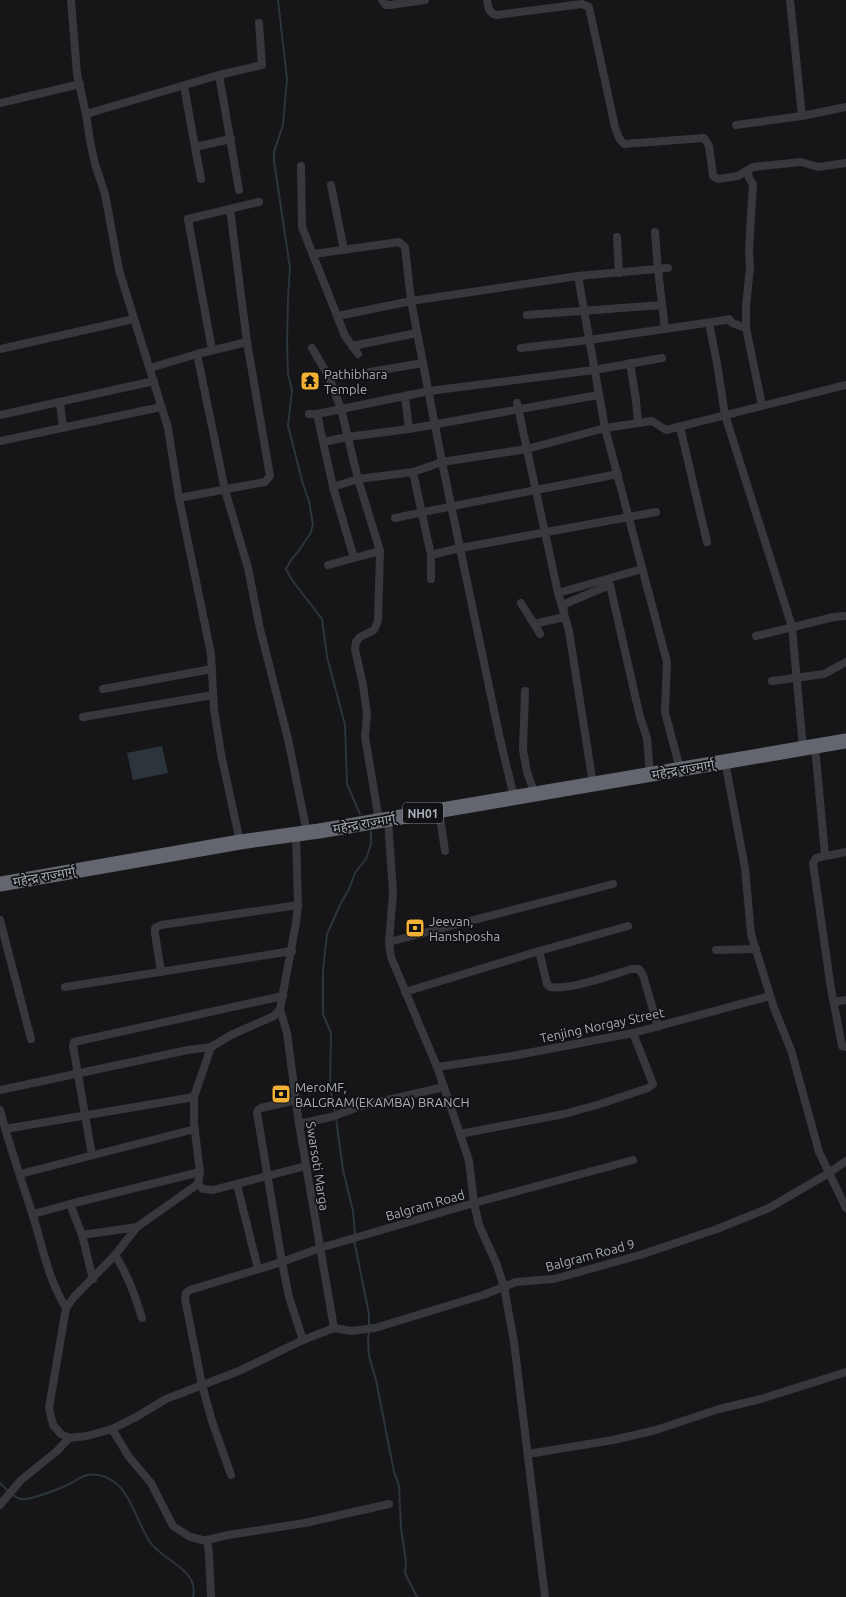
<svg xmlns="http://www.w3.org/2000/svg" width="846" height="1597" font-family="Ubuntu,'Noto Sans Devanagari',sans-serif">
  <style>
    .water { fill: #2c353c }
    .lines { fill: none; stroke-linecap: round; stroke-linejoin: round }
    .stream { stroke: #2c353c; stroke-width: 2 }
    .street { stroke: #37383d; stroke-width: 8 }
    .highway { stroke: #63666e; stroke-width: 15 }
    .labels { text-anchor: middle; dominant-baseline: central; stroke-width: 3.5; stroke-linejoin: round; paint-order: stroke }
    .shield { fill: #111113; stroke: #7b7e86; stroke-width: 1 }
    .shield-label { font-size: 12px; font-weight: bold; fill: #a8adb8 }
    .poi-label { font-size: 13px; fill: #a8adb8; stroke: #111113; text-anchor: start }
    .street-label { font-size: 13px; fill: #a8adb8; stroke: #111113 }
  </style>
  <rect width="100%" height="100%" fill="#161618"/>
  <path class="water" d="M162,746L168,773L133,780L127,753Z"/>
  <g class="lines">
    <g class="stream">
      <path d="M278,0L287,79L283,125L274,152V161L290,268L288,298L287,342L288,374L292,390L288,426L303,484L309,501L313,525L310,534L298,552L291,560L286,569L292,580L322,619L327,657L345,725L347,784L360,814"/>
      <path d="M335,1113L330,1087L331,1033L323,1014V970L327,934L340,905L349,889L355,873L366,859L371,844V832"/>
      <path d="M336,1118L343,1170L353,1211L355,1235"/>
      <path d="M354,1240L369,1314V1326"/>
      <path d="M369,1332L368,1341L369,1356L376,1380L394,1472L399,1486L401,1528L406,1562L405,1573L417,1597"/>
      <path d="M0,1483L8,1491"/>
      <path d="M13,1495C15,1496 18,1499 21,1499C27,1501 57,1490 65,1486C77,1481 84,1472 98,1475C130,1480 135,1521 150,1542C161,1558 185,1565 192,1582C194,1586 194,1593 193,1597"/>
    </g>
    <g class="street">
      <path d="M71,0L77,74L86,114L90,141L95,164L105,194L119,270L168,428L179,498L211,654L214,709L221,754L240,842"/>
      <path d="M382,0L386,5H390L425,0"/>
      <path d="M487,0C488,7 489,14 497,15L582,4L589,7L615,127L619,138L624,144L704,138L709,146L713,176L718,179L738,176L753,167L801,162L818,167L846,163"/>
      <path d="M790,0L802,116L846,107"/>
      <path d="M184,86L195,147"/>
      <path d="M0,103L80,84"/>
      <path d="M86,114L219,75"/>
      <path d="M736,125L802,116"/>
      <path d="M301,166L302,227L345,336L358,354"/>
      <path d="M748,171L749,178L753,184L749,249L750,267L746,307V328L762,405"/>
      <path d="M201,179L195,147L231,139"/>
      <path d="M331,185L344,250"/>
      <path d="M239,190L219,75L262,65L259,23"/>
      <path d="M655,232L658,270L665,329"/>
      <path d="M617,237L619,273"/>
      <path d="M314,254L399,242L405,247L411,301L442,462L500,739L514,797"/>
      <path d="M578,276L605,428L667,662L665,712L680,769"/>
      <path d="M527,315L662,305"/>
      <path d="M338,316L411,301L578,276L668,268"/>
      <path d="M709,323L717,363L725,415L792,627L803,748"/>
      <path d="M352,346L417,333"/>
      <path d="M312,348L329,377L341,409L358,479L380,551L378,621L374,630L360,637L356,642L355,649L363,685L367,714L365,737L379,820"/>
      <path d="M521,348L589,340L726,320L729,319L732,323L746,328"/>
      <path d="M0,349L134,319"/>
      <path d="M212,350L188,219L259,202"/>
      <path d="M197,354L225,490L248,568L260,629L288,739L307,833"/>
      <path d="M630,363L636,400L638,423"/>
      <path d="M150,368L197,354L247,342"/>
      <path d="M370,372L423,363"/>
      <path d="M405,397L409,429"/>
      <path d="M60,402L63,428"/>
      <path d="M517,403L558,593L569,631L593,784"/>
      <path d="M309,414H317L429,391L594,370L662,358"/>
      <path d="M317,414L333,487L354,558"/>
      <path d="M0,415L154,381"/>
      <path d="M680,427L707,542"/>
      <path d="M0,441L161,407"/>
      <path d="M323,442L347,437L409,429L598,395"/>
      <path d="M413,472L431,555V579"/>
      <path d="M333,487L358,479L413,472L442,462L527,449L605,428L652,421L666,430L846,385"/>
      <path d="M179,498L265,482L270,476L247,342L230,209"/>
      <path d="M395,518C469,502 544,489 618,474"/>
      <path d="M431,555L460,548L656,512"/>
      <path d="M328,565L380,551"/>
      <path d="M558,593L642,569"/>
      <path d="M521,603L534,624L564,617"/>
      <path d="M564,611L562,605L610,585L640,717L647,738L650,775"/>
      <path d="M534,624L540,634"/>
      <path d="M756,636L834,617L846,616"/>
      <path d="M772,681L824,674L846,662"/>
      <path d="M103,689L212,669"/>
      <path d="M525,691L523,750L527,772L535,794"/>
      <path d="M83,717L213,695"/>
      <path d="M815,746L825,855"/>
      <path d="M725,761L745,868L751,934L774,1008L791,1050L819,1152L846,1208"/>
      <path d="M439,810L445,851"/>
      <path d="M846,852L816,858L813,863L831,989L842,1046L846,1047"/>
      <path d="M0,920L31,1039"/>
      <path d="M389,942L613,884"/>
      <path d="M716,950L756,949"/>
      <path d="M539,951L547,984L550,987C572,990 610,975 632,969H639L643,975L658,1027"/>
      <path d="M161,972L155,933V928L161,925L298,905"/>
      <path d="M65,987L292,951"/>
      <path d="M405,992L539,951L628,926"/>
      <path d="M834,1002L846,1000"/>
      <path d="M280,1009L287,1033L299,1124L334,1328"/>
      <path d="M437,1067L512,1056L633,1033L770,996"/>
      <path d="M0,1090L188,1050L211,1047"/>
      <path d="M296,1100L261,1108L258,1110L257,1113L282,1262L289,1297L303,1340L239,1371L166,1399L136,1417L112,1429L87,1436L69,1438L61,1434L53,1425L49,1408L66,1308L74,1297L115,1255L137,1227L198,1184L200,1172L194,1124V1097L211,1047L231,1035L274,1016L280,1009L296,923L298,905L296,834"/>
      <path d="M0,1110C9,1145 21,1178 32,1213C43,1247 47,1277 66,1308"/>
      <path d="M299,1124L331,1117L361,1106L444,1087"/>
      <path d="M5,1129L194,1097"/>
      <path d="M460,1134L564,1114L597,1105L648,1088L653,1084L633,1033"/>
      <path d="M92,1155L73,1046L74,1042L283,996"/>
      <path d="M20,1174L195,1129"/>
      <path d="M198,1184L203,1189L213,1190L306,1166"/>
      <path d="M237,1185L258,1269"/>
      <path d="M70,1204L82,1235"/>
      <path d="M33,1214L70,1204L200,1172"/>
      <path d="M115,1255C128,1275 135,1296 142,1318"/>
      <path d="M93,1279L82,1235L137,1227"/>
      <path d="M303,1340L334,1328L351,1331L375,1328L483,1295L516,1282L554,1279L640,1255L717,1229L769,1208L829,1173L846,1161"/>
      <path d="M112,1429L129,1457L151,1483L173,1526L190,1537L207,1541"/>
      <path d="M528,1454L613,1440L656,1430L719,1409L761,1399L846,1372"/>
      <path d="M231,1475L212,1421L202,1385L185,1299L186,1293L190,1290L282,1262L320,1248L474,1203L469,1161L460,1134L437,1067L391,957L389,942L393,893L388,819"/>
      <path d="M0,1505L21,1480L57,1451L69,1438"/>
      <path d="M211,1597L209,1553L207,1540L228,1535L305,1523L389,1504"/>
      <path d="M545,1597L514,1342L504,1287L497,1265L479,1225L474,1203L633,1160"/>
    </g>
    <path class="highway" d="M0,884L240,842L319,831L846,741"/>
  </g>
  <defs>
    <g id="temple-square" transform="scale(1)"><rect x="-9" y="-9" width="18" height="18" rx="4" fill="#f2b134" stroke="#111113"/><path d="M0-6L5-2H3V0L6.5 2.5H4V6H1.5V3h-3V6H-4V2.5H-6.5L-3 0V-2H-5Z" fill="#111"/></g>
    <g id="bank-square" transform="scale(1)"><rect x="-9" y="-9" width="18" height="18" rx="4" fill="#f2b134" stroke="#111113"/><path d="M-6-4H6V4H-6ZM0-2.3a2.3 2.3 0 1 0 0 4.6a2.3 2.3 0 1 0 0-4.6Z" fill="#111"/></g>
  </defs>
  <g fill-rule="evenodd">
    <use href="#temple-square" x="310" y="381"/>
    <use href="#bank-square" x="415" y="928"/>
    <use href="#bank-square" x="281" y="1094"/>
  </g>
  <g class="labels">
    <rect class="shield" x="403" y="803" width="40" height="20" rx="3"/>
    <g class="shield-label">
      <text x="423" y="813">NH01</text>
    </g>
    <g class="poi-label">
      <text x="324" y="374">Pathibhara<tspan x="324" dy="15">Temple</tspan></text>
      <text x="429" y="921">Jeevan,<tspan x="429" dy="15">Hanshposha</tspan></text>
      <text x="295" y="1087">MeroMF,<tspan x="295" dy="15">BALGRAM(EKAMBA) BRANCH</tspan></text>
    </g>
    <g class="street-label">
      <text transform="translate(683 769) rotate(-10)">महेन्द्र राज्मार्ग्</text>
      <text transform="translate(364 823) rotate(-10)">महेन्द्र राज्मार्ग्</text>
      <text transform="translate(44 876) rotate(-10)">महेन्द्र राज्मार्ग्</text>
      <text transform="translate(602 1025) rotate(-12)">Tenjing Norgay Street</text>
      <text transform="translate(318 1166) rotate(81)">Swarsoti Marga</text>
      <text transform="translate(425 1205) rotate(-16)">Balgram Road</text>
      <text transform="translate(590 1255) rotate(-15)">Balgram Road 9</text>
    </g>
  </g>
</svg>
